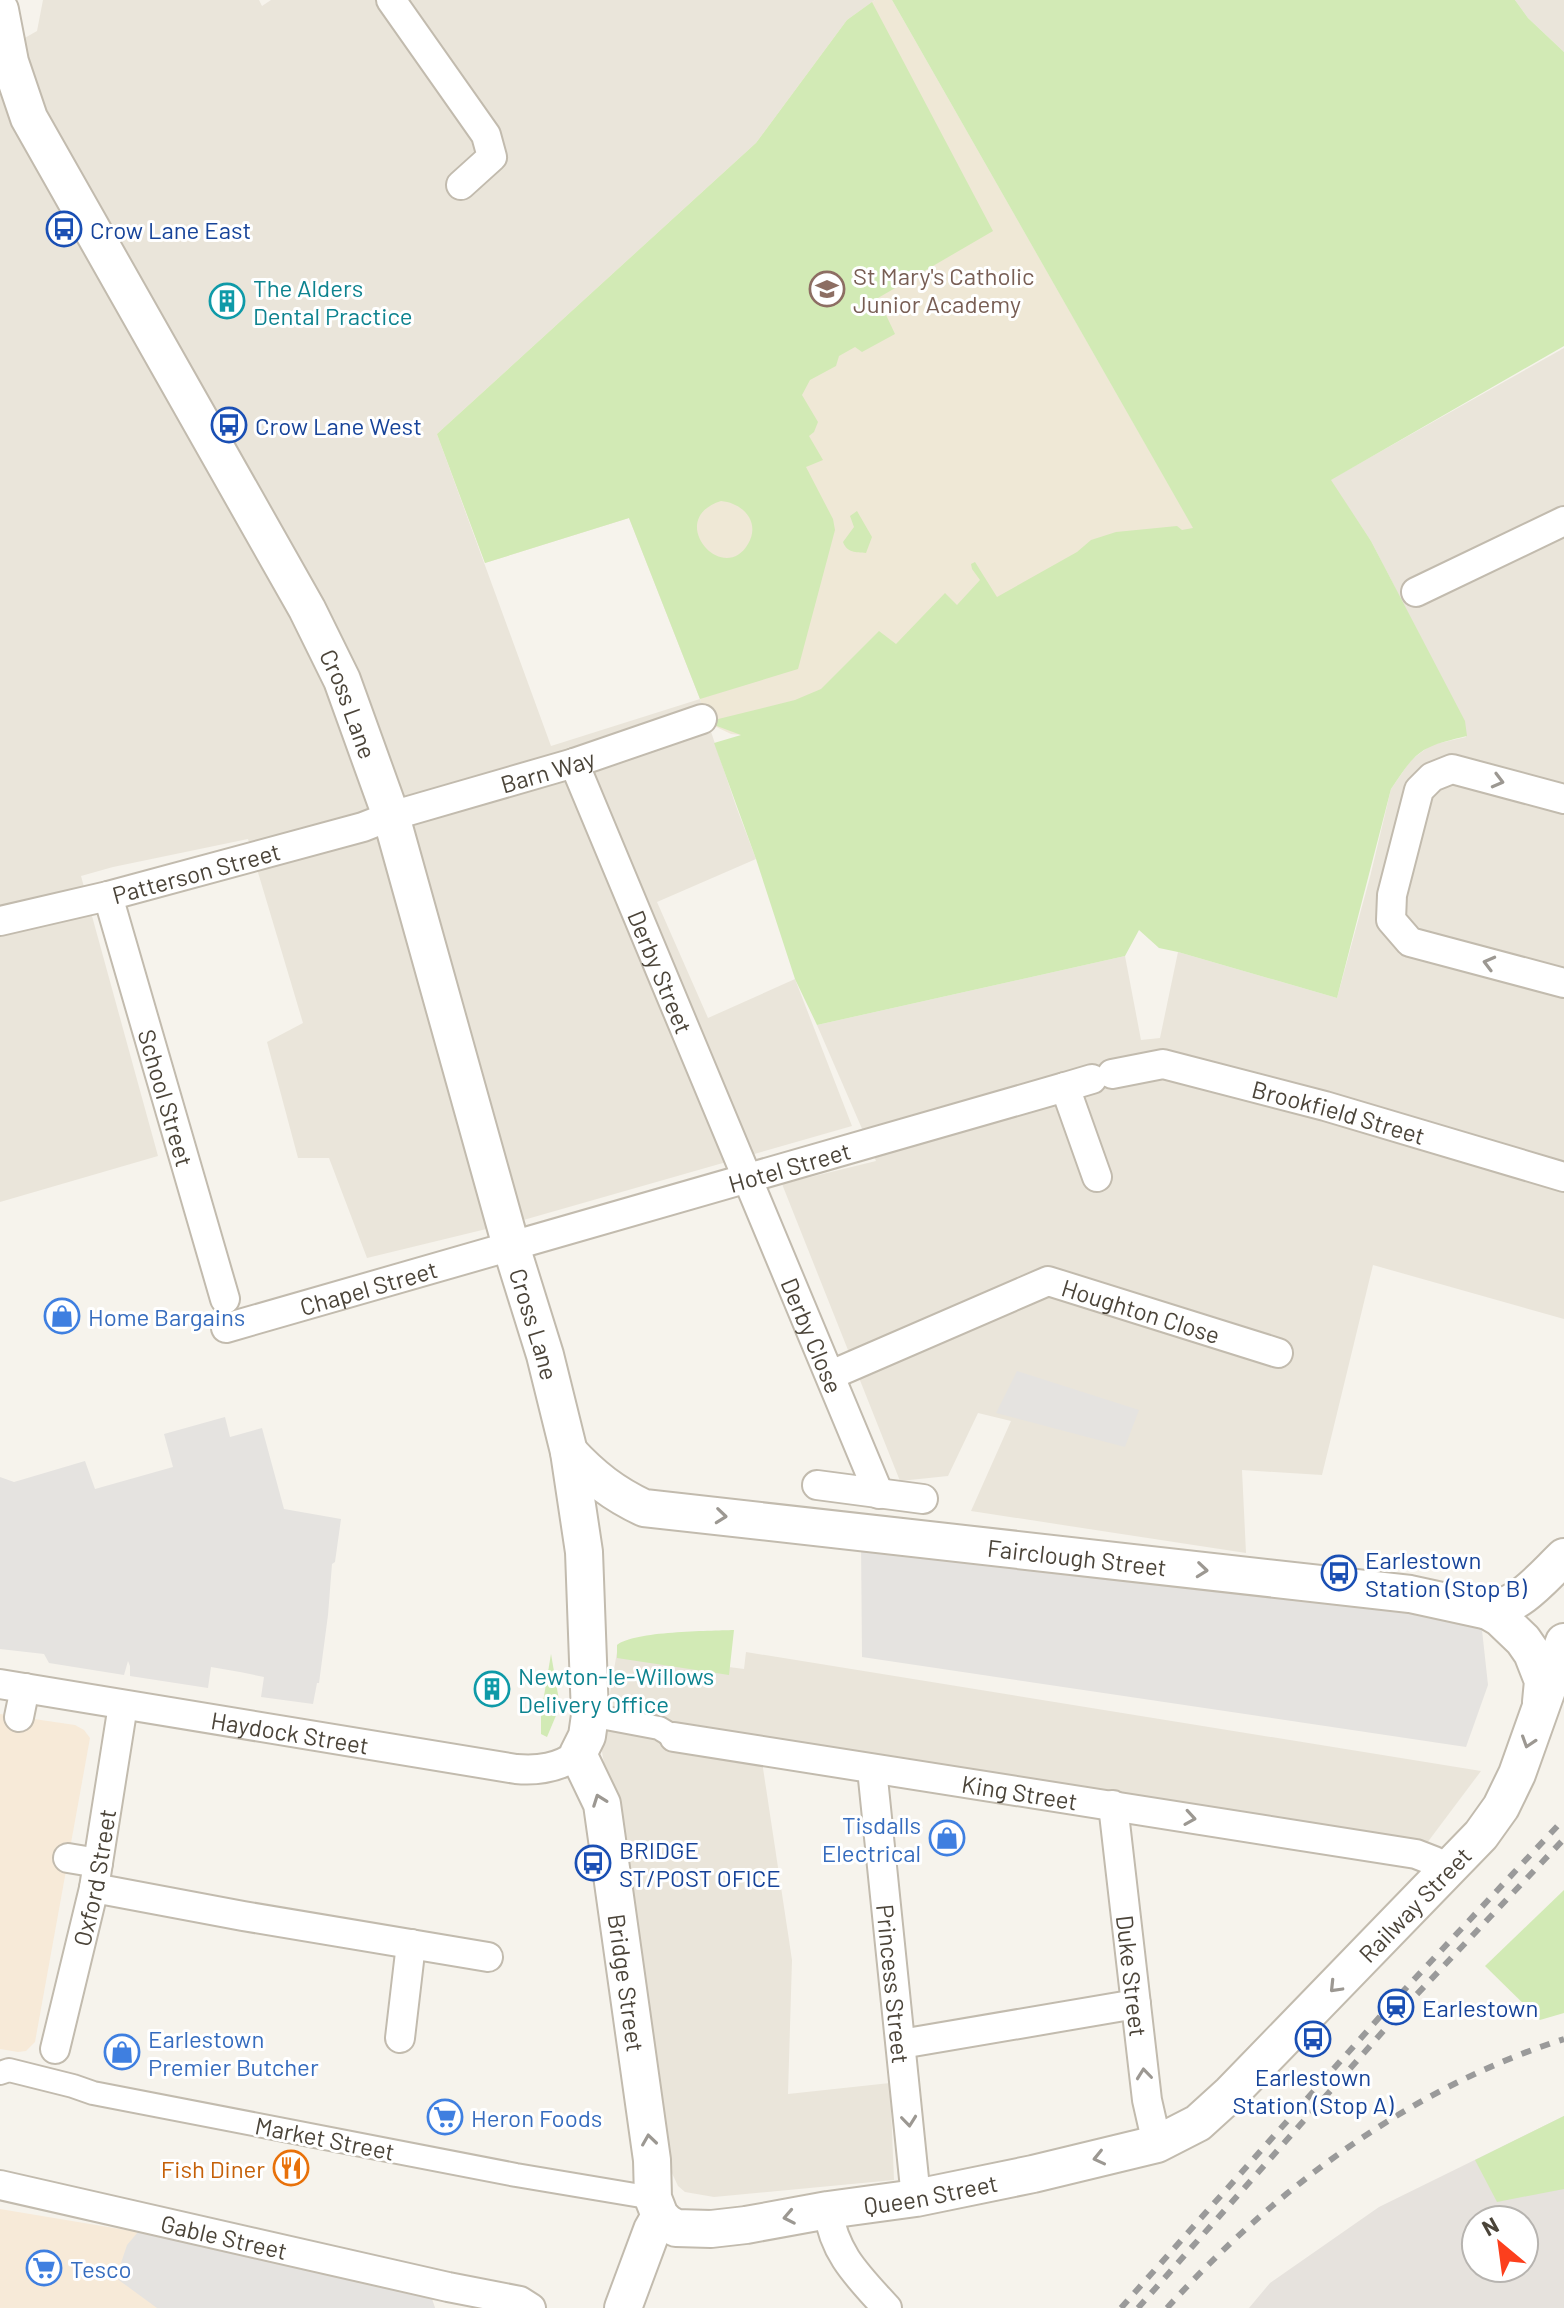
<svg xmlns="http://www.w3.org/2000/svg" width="1564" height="2308" font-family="Barlow,sans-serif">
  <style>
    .residential { fill: #eae5da }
    .commercial { fill: #f7ead8 }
    .industrial { fill: #e6e2dd; fill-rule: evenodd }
    .education { fill: #efe8d6 }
    .green { fill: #d2eab5; fill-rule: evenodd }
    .parking { fill: #e5e3e0 }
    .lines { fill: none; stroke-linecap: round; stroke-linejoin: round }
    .pedestrian-casing { stroke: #c2bbae; stroke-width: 26 }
    .minor-casing { stroke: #c2bbae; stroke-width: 32 }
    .tertiary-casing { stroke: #c2bbae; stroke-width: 40 }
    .pedestrian { stroke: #fff; stroke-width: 22 }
    .minor { stroke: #fff; stroke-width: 28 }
    .tertiary { stroke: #fff; stroke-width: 36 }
    .rail { stroke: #9a9a9a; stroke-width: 6; stroke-dasharray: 10 10; stroke-linecap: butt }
    .oneway { stroke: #9c9892 }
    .labels { text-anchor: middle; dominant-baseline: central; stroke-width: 6; stroke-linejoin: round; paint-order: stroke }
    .transit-label { font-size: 24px; fill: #164399; stroke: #fff; text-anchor: start }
    .education-label { font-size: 24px; fill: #785e54; stroke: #fff; text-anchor: start }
    .culture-label { font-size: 24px; fill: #0d838f; stroke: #fff; text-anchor: start }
    .street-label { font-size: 24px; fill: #4b4439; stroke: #fff }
    .shop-label { font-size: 24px; fill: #366cbe; stroke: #fff; text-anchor: start }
    .food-label { font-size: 24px; fill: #c56008; stroke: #fff; text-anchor: end }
  </style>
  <rect width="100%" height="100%" fill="#f6f3ec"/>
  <g class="residential">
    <path d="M43,0H259L262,6L271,0H875L847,20L756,143L437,434L551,746L700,699L736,806L756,859L657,902L708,1018L795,979L852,1126L527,1219L367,1258L329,1158H298L267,1042L303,1023L248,839L113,867L81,876L158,1156L0,1202V52L37,31Z"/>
    <path d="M1515,0H1564V52L1528,18Z"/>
    <path d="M1564,348V1319L1373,1265L1322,1475L1242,1470L1246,1553L971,1511L1011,1421L978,1413L948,1476L900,1481L782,1184L876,1161L817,1025L1125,956L1141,1040L1160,1038L1178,952L1337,998L1370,877L1391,789L1411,760L1431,745L1466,737L1464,721L1371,541L1330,480Z"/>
    <path d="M617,1652L744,1669L746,1652L1481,1771L1427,1843L758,1735L792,1960L788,2094L890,2083L894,2180L714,2197L685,2192L678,2186L671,2171L664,2114L601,1746Z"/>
  </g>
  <g class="commercial">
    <path d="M0,1714L75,1725L84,1730L90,1738L35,2042L26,2051L18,2052L0,2049Z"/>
    <path d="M0,2209L138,2232L432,2299L435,2308H0Z"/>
  </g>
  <path class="industrial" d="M1564,2116V2308H1249L1270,2283L1379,2207ZM1476,2220H1524V2268H1476Z"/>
  <path class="education" d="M875,0H892L1194,529L1114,541L743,735L731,734L706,722L700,699L629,518L485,563L437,434L756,143L847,20Z"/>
  <g class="green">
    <path d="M892,0H1515L1528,18L1564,52V346L1331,480L1371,541L1465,721L1467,736C1420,747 1417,750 1391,789L1337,998L1178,952L1159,948L1139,930L1125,956L817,1025L795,979L756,859L714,743L741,735L706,722L795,700L821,689L879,631L896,644L945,593L957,605L980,580L972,569L971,564L975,562L997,597L1077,552L1091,540L1116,532L1177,526L1182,530L1193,528Z"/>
    <path d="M872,2L993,231L878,298L895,334L862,352L855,347L839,356L836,366L810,380L802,395L818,422L814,432L809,436L823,460L806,467L833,519L835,530L798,669L700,699L629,518L485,563L437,434L756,143L847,20ZM721,501C743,503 761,522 748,544C723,587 664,519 721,501Z"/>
    <path d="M857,511L872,537L866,553C856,552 847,553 843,542L854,527L850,516Z"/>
    <path d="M734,1630L729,1675L617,1658V1645C634,1631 709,1631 734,1630Z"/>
    <path d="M551,1654L560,1706L547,1737L541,1734V1714Z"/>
    <path d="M1564,1890V2013L1540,2020L1485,1966Z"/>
    <path d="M1564,2116V2189L1497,2202L1475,2160Z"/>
  </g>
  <g class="parking">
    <path d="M1017,1371L1139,1410L1125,1447L996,1413Z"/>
    <path d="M225,1417L230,1437L262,1428L284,1509L341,1519L335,1562L332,1564L328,1615L319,1683H317L313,1704L261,1697L264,1677L240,1672L211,1667L208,1688L130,1676V1666L128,1661L124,1675L49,1663L44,1654L0,1649V1477L14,1482L85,1461L95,1489L173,1467L164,1434Z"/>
    <path d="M861,1540L1481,1621L1488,1685L1466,1747L862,1657Z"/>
    <path d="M138,2232L432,2299L435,2308H157L116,2278L127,2245Z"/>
  </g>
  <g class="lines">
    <g class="pedestrian-casing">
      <g id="pedestrian">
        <path d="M590,1715L659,1728L674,1737"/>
        <path d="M0,2073L9,2070L73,2086L93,2093L516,2175L653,2198"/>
      </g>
    </g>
    <g class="minor-casing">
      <g id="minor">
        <path d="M391,0L486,135L492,157L461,185"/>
        <path d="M1416,592L1564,521"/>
        <path id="s1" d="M574,763L879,1494"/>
        <path d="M1564,799L1452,769L1432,777L1419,790L1392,895L1391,920L1410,942L1564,983"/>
        <path id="s2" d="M108,896L225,1299"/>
        <path id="s3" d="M0,921L108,896L363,827L391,816L574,763L702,719"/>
        <path id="s4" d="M1112,1074L1163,1064L1325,1106L1564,1177"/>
        <path d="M1065,1087L1092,1079"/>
        <path id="s5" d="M226,1328L1065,1087L1097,1177"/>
        <path id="s6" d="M831,1375L1048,1281L1278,1353"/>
        <path d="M817,1485L923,1499"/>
        <path id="s7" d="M0,1684L516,1769C539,1771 559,1768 578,1754"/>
        <path d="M19,1717L25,1688"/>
        <path id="s8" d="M674,1737L1416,1854L1434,1861L1448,1871"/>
        <path id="s9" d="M872,1769L916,2198"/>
        <path id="s10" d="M1113,1805L1147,2100L1157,2144"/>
        <path d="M68,1858L98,1863"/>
        <path d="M94,1888L243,1916L488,1957"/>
        <path d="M400,2038L411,1944"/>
        <path d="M901,2044L1136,2004"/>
        <path id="s11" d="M55,2049L94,1888L123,1705"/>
        <path id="s12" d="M0,2185L448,2287L520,2301L531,2308"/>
        <path d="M828,2210C834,2254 858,2276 887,2308"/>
      </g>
    </g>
    <g class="tertiary-casing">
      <g id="tertiary">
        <path id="s13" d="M0,10L10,62L29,118L307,609L342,680L391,816L511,1246L545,1355L569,1452L584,1552L590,1715L587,1736L578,1754L602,1804L652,2160L653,2198L660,2216L667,2223L676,2228L711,2229L746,2225L828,2210L916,2198L1033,2174L1157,2144L1198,2123L1231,2093L1481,1835L1501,1807L1517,1774L1564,1642"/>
        <path id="s14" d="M569,1452C592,1477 614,1494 644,1508L1410,1594L1488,1611L1500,1618L1523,1640L1532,1653L1543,1681L1541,1702"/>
        <path d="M1488,1611C1521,1605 1541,1579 1564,1557"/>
        <path d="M623,2308L652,2230L660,2216"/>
      </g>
    </g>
    <use href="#pedestrian" class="pedestrian"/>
    <use href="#minor" class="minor"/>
    <use href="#tertiary" class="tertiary"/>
    <g class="rail">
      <path d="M1121,2308L1393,2002L1564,1819"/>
      <path d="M1138,2308L1401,2011L1564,1839"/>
      <path d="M1167,2308C1275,2189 1410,2088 1564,2039"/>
    </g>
  </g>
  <defs><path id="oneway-chevron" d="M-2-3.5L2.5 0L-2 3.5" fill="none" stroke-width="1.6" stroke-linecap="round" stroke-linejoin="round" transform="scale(2)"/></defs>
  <g class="oneway">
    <use href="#oneway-chevron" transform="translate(1498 781) rotate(15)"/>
    <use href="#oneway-chevron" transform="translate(1489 963) rotate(-165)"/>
    <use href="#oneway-chevron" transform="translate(721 1516) rotate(6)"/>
    <use href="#oneway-chevron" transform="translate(1202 1570) rotate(6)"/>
    <use href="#oneway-chevron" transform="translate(1528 1742) rotate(108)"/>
    <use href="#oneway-chevron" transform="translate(599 1800) rotate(-110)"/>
    <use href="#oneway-chevron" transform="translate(1190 1818) rotate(9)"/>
    <use href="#oneway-chevron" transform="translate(1335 1987) rotate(134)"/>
    <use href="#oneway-chevron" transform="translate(1144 2074) rotate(-96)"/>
    <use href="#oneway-chevron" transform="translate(909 2121) rotate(84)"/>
    <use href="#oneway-chevron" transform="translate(649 2140) rotate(-98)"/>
    <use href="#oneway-chevron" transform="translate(1099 2158) rotate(167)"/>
    <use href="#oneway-chevron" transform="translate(789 2217) rotate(169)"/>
  </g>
  <defs>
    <g id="bus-ring" transform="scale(1.8)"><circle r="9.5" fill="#fff" stroke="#1a4fb4" stroke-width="1.5"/><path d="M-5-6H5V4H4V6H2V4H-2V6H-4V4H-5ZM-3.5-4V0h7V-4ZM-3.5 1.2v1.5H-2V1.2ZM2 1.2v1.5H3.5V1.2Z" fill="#1a4fb4"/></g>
    <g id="school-ring" transform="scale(1.8)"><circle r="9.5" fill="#fff" stroke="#8d6e63" stroke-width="1.5"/><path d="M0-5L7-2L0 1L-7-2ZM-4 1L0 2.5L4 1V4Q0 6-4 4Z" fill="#8d6e63"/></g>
    <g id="building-ring" transform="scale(1.8)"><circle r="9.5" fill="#fff" stroke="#0f9aa8" stroke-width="1.5"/><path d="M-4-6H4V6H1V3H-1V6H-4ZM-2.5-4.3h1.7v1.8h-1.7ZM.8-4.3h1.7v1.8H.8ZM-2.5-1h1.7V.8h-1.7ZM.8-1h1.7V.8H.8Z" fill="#0f9aa8"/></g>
    <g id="shop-ring" transform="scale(1.8)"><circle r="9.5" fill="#fff" stroke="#3f7fe0" stroke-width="1.5"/><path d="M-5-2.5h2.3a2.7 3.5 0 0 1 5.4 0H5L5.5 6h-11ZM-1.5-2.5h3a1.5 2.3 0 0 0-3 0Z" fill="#3f7fe0"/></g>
    <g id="station-ring" transform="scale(1.8)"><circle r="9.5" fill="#fff" stroke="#1a4fb4" stroke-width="1.5"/><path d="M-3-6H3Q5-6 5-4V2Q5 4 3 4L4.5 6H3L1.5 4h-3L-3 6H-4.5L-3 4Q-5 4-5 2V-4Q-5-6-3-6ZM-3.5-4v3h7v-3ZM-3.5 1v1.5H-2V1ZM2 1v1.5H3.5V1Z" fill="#1a4fb4"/></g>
    <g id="supermarket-ring" transform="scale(1.8)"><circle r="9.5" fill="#fff" stroke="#3f7fe0" stroke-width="1.5"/><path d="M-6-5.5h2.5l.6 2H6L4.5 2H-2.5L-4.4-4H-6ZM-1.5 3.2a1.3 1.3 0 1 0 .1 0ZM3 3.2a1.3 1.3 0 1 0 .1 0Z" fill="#3f7fe0"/></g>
    <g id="restaurant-ring" transform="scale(1.8)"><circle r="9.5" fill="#fff" stroke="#e8710a" stroke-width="1.5"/><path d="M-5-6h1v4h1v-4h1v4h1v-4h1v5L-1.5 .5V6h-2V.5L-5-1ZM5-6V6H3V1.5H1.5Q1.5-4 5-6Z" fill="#e8710a"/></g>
  </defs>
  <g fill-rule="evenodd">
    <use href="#bus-ring" x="64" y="229"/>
    <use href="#school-ring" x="827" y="289"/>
    <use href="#building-ring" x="227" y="301"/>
    <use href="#bus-ring" x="229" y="425"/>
    <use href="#shop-ring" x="62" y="1316"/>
    <use href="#bus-ring" x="1339" y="1573"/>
    <use href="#building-ring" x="492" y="1689"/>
    <use href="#shop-ring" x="947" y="1838"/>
    <use href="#bus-ring" x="593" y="1863"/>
    <use href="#station-ring" x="1396" y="2007"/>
    <use href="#bus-ring" x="1313" y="2039"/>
    <use href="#shop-ring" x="122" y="2052"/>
    <use href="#supermarket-ring" x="445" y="2117"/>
    <use href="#restaurant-ring" x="291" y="2168"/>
    <use href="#supermarket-ring" x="44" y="2268"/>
  </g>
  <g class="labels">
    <g class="transit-label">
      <text x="90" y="229">Crow Lane East</text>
      <text x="255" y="425">Crow Lane West</text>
      <text x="1365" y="1559">Earlestown<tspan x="1365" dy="28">Station (Stop B)</tspan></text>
      <text x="619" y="1849">BRIDGE<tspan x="619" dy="28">ST/POST OFICE</tspan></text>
      <text x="1422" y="2007">Earlestown</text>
      <text x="1313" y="2076" text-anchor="middle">Earlestown<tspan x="1313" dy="28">Station (Stop A)</tspan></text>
    </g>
    <g class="education-label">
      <text x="853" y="275">St Mary's Catholic<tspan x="853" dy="28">Junior Academy</tspan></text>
    </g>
    <g class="culture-label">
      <text x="253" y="287">The Alders<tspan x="253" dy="28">Dental Practice</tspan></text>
      <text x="518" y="1675">Newton-le-Willows<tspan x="518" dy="28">Delivery Office</tspan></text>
    </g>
    <g class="street-label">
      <text stroke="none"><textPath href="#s13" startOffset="780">Cross Lane</textPath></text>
      <text stroke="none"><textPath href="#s3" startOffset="568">Barn Way</textPath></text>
      <text stroke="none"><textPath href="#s3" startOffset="202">Patterson Street</textPath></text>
      <text stroke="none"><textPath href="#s1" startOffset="226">Derby Street</textPath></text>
      <text stroke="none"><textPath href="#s2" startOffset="210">School Street</textPath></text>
      <text stroke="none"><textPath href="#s4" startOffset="234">Brookfield Street</textPath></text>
      <text stroke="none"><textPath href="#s5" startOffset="586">Hotel Street</textPath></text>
      <text stroke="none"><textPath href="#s5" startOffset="148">Chapel Street</textPath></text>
      <text stroke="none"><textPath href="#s6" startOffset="334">Houghton Close</textPath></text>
      <text stroke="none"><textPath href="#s13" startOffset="1428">Cross Lane</textPath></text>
      <text stroke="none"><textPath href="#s1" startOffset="620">Derby Close</textPath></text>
      <text stroke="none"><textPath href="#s14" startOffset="530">Fairclough Street</textPath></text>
      <text stroke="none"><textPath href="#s7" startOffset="294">Haydock Street</textPath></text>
      <text stroke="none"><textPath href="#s8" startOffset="350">King Street</textPath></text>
      <text stroke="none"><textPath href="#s11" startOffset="176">Oxford Street</textPath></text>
      <text stroke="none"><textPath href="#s13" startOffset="3202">Railway Street</textPath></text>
      <text stroke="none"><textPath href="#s10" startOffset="172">Duke Street</textPath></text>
      <text stroke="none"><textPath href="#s13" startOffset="2102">Bridge Street</textPath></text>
      <text stroke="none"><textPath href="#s9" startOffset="216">Princess Street</textPath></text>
      <text transform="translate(325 2138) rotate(11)">Market Street</text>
      <text stroke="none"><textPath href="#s13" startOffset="2616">Queen Street</textPath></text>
      <text stroke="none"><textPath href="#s12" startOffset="230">Gable Street</textPath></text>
    </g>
    <g class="shop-label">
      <text x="88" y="1316">Home Bargains</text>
      <text x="921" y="1824" text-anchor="end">Tisdalls<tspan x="921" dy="28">Electrical</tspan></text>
      <text x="148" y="2038">Earlestown<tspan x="148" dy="28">Premier Butcher</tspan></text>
      <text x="471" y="2117">Heron Foods</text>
      <text x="70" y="2268">Tesco</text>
    </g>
    <g class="food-label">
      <text x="265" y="2168">Fish Diner</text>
    </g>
  </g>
  <g transform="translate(1500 2244) rotate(331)"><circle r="38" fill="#ffffff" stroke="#b7b4b0" stroke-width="2"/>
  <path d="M0-6L14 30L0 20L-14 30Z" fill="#fc3f1d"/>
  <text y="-12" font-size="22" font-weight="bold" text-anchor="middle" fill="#4b4439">N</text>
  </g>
</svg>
